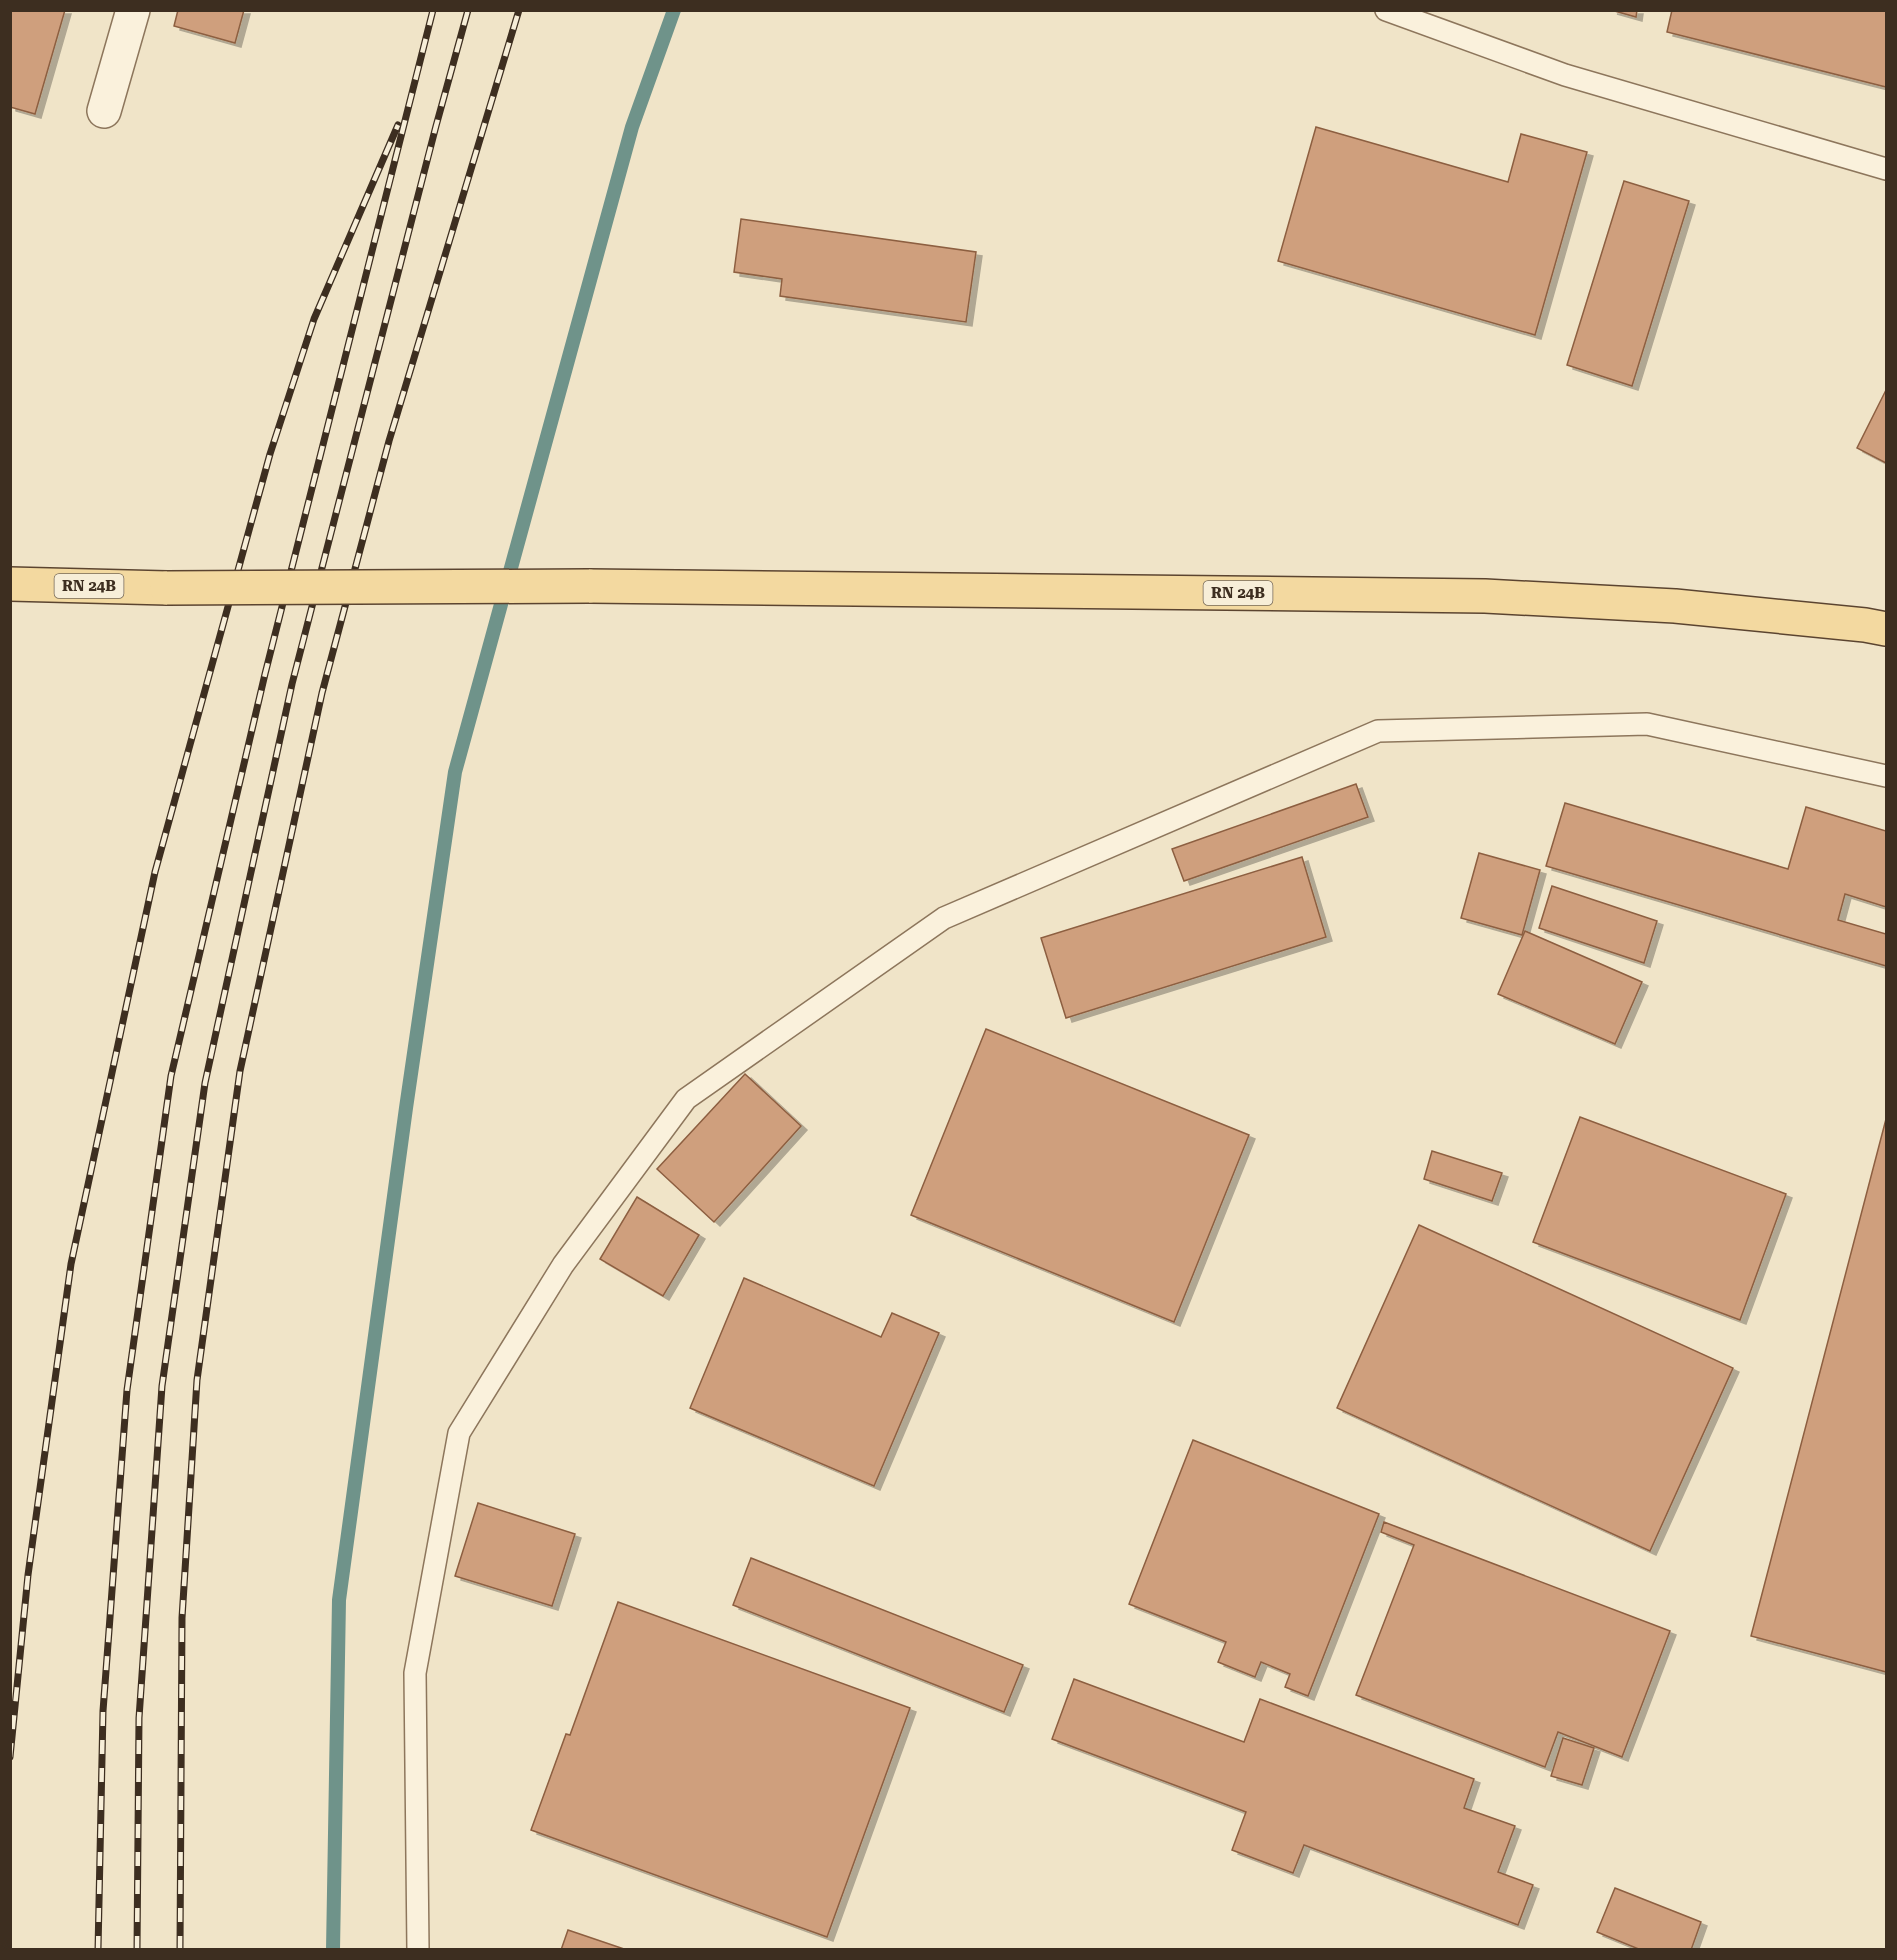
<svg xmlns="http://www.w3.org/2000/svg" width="1897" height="1960" font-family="'Roboto Serif',serif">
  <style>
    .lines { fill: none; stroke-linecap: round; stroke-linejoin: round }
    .stream { stroke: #6f938a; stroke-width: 14 }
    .building { fill: #cf9f7d; stroke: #8d5f41; stroke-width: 1.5; filter: url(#shadow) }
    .lane-casing { stroke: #8d765c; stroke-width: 24 }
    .street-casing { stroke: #8d765c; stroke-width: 36 }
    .primary-casing { stroke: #5b4430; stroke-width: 36 }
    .lane { stroke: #faf1dc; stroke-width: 21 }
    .street { stroke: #faf1dc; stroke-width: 33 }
    .primary { stroke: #f3d9a0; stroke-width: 33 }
    .rail-casing { stroke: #3d2e20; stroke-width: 7 }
    .rail { stroke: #f7eed8; stroke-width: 4.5; stroke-dasharray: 14; stroke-linecap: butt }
    .primary-bridge-casing { stroke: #5b4430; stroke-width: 36; stroke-linecap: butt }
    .primary-bridge { stroke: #f3d9a0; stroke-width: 33 }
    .labels { text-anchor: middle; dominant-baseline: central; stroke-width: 4.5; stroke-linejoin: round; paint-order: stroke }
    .shield { fill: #f7eed8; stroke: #756857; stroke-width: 1.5 }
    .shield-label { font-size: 15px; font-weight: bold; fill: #3d2e20 }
  </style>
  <defs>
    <filter id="shadow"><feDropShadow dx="6" dy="4" stdDeviation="0" flood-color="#0004"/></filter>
  </defs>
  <rect width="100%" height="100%" fill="#f0e4c8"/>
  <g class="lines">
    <path class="stream" d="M333,1950L339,1600L406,1108L455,772L632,127L674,10"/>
  </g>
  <g class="building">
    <path d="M10,10H65L35,114L10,107Z"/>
    <path d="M178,10H244L235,43L174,26Z"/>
    <path d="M1611,10H1637L1636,17Z"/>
    <path d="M1672,10H1886V87L1667,32Z"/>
    <path d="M1316,127L1508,182L1521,134L1587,152L1535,335L1278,261Z"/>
    <path d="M1624,181L1689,201L1632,386L1567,365Z"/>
    <path d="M741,219L976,252L966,322L780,296L782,279L734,272Z"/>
    <path d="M1886,390V463L1857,448Z"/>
    <path d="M1356,784L1368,817L1184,881L1172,849Z"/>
    <path d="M1565,803L1788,869L1806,807L1886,831V907L1845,894L1838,920L1886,934V966L1546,866Z"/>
    <path d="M1479,853L1540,870L1522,935L1461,918Z"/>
    <path d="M1302,857L1326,937L1066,1018L1041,938Z"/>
    <path d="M1552,886L1657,921L1644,963L1539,928Z"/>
    <path d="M1525,931L1642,982L1615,1044L1498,994Z"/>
    <path d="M986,1029L1249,1135L1174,1322L911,1215Z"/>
    <path d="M745,1074L801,1126L714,1222L657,1169Z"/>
    <path d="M1580,1117L1786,1194L1740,1320L1533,1242Z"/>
    <path d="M1886,1119V1672L1751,1636Z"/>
    <path d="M1432,1151L1502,1173L1492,1201L1424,1179Z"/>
    <path d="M637,1197L699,1235L663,1296L600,1259Z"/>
    <path d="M1419,1225L1733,1368L1650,1551L1337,1408Z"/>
    <path d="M744,1278L881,1337L892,1313L939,1333L874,1486L690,1408Z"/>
    <path d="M1193,1440L1379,1514L1308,1696L1285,1687L1290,1674L1261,1662L1255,1677L1218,1662L1226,1642L1129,1604Z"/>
    <path d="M478,1503L575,1534L552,1606L455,1576Z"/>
    <path d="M1384,1522L1670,1631L1622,1757L1558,1732L1545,1767L1356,1695L1414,1545L1381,1532Z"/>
    <path d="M751,1558L1023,1665L1004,1712L733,1605Z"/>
    <path d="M618,1602L910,1708L827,1937L531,1830L566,1734L570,1735Z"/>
    <path d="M1074,1679L1244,1742L1260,1699L1474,1779L1464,1808L1515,1826L1498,1872L1533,1885L1518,1925L1304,1845L1293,1873L1232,1850L1246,1812L1052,1739Z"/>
    <path d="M1563,1738L1594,1748L1582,1785L1551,1776Z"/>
    <path d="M1615,1888L1701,1922L1691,1950H1641L1597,1932Z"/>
    <path d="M568,1930L627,1950H561Z"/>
  </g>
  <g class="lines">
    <g class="lane-casing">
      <g id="lane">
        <path d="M1386,10L1565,75L1886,169"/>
        <path d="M418,1950L415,1673L459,1433L563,1265L686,1099L944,918L1378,731L1647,724L1886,776"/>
      </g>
    </g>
    <g class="street-casing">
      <path id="street" d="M104,111L133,10"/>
    </g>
    <g class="primary-casing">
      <g id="primary">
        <path d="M10,584L167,588"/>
        <path d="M589,586L1485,596L1675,606L1865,625L1886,629"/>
      </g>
    </g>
    <use href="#lane" class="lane"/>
    <use href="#street" class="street"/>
    <use href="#primary" class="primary"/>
    <g class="rail-casing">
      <g id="rail">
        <path d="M10,1757L28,1575L71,1264L155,872L270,454L314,319L398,125"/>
        <path d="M98,1950L103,1711L127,1390L171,1076L265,674L433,10"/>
        <path d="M137,1950L139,1718L162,1386L205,1083L292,684L436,126L468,10"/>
        <path d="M180,1950L182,1618L197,1380L240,1071L322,693L389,441L519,10"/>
      </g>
    </g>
    <use href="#rail" class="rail"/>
    <g class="primary-bridge-casing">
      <path id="primary-bridge" d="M167,588L589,586"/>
    </g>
    <use href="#primary-bridge" class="primary-bridge"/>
  </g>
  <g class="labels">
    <g class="shield">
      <rect x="54.5" y="574" width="69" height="24" rx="4.5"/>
      <rect x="1203.5" y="581" width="69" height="24" rx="4.5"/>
    </g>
    <g class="shield-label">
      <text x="89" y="586">RN 24B</text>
      <text x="1238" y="593">RN 24B</text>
    </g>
  </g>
  <rect width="1897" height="1960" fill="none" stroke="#3d2e20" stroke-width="24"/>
</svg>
